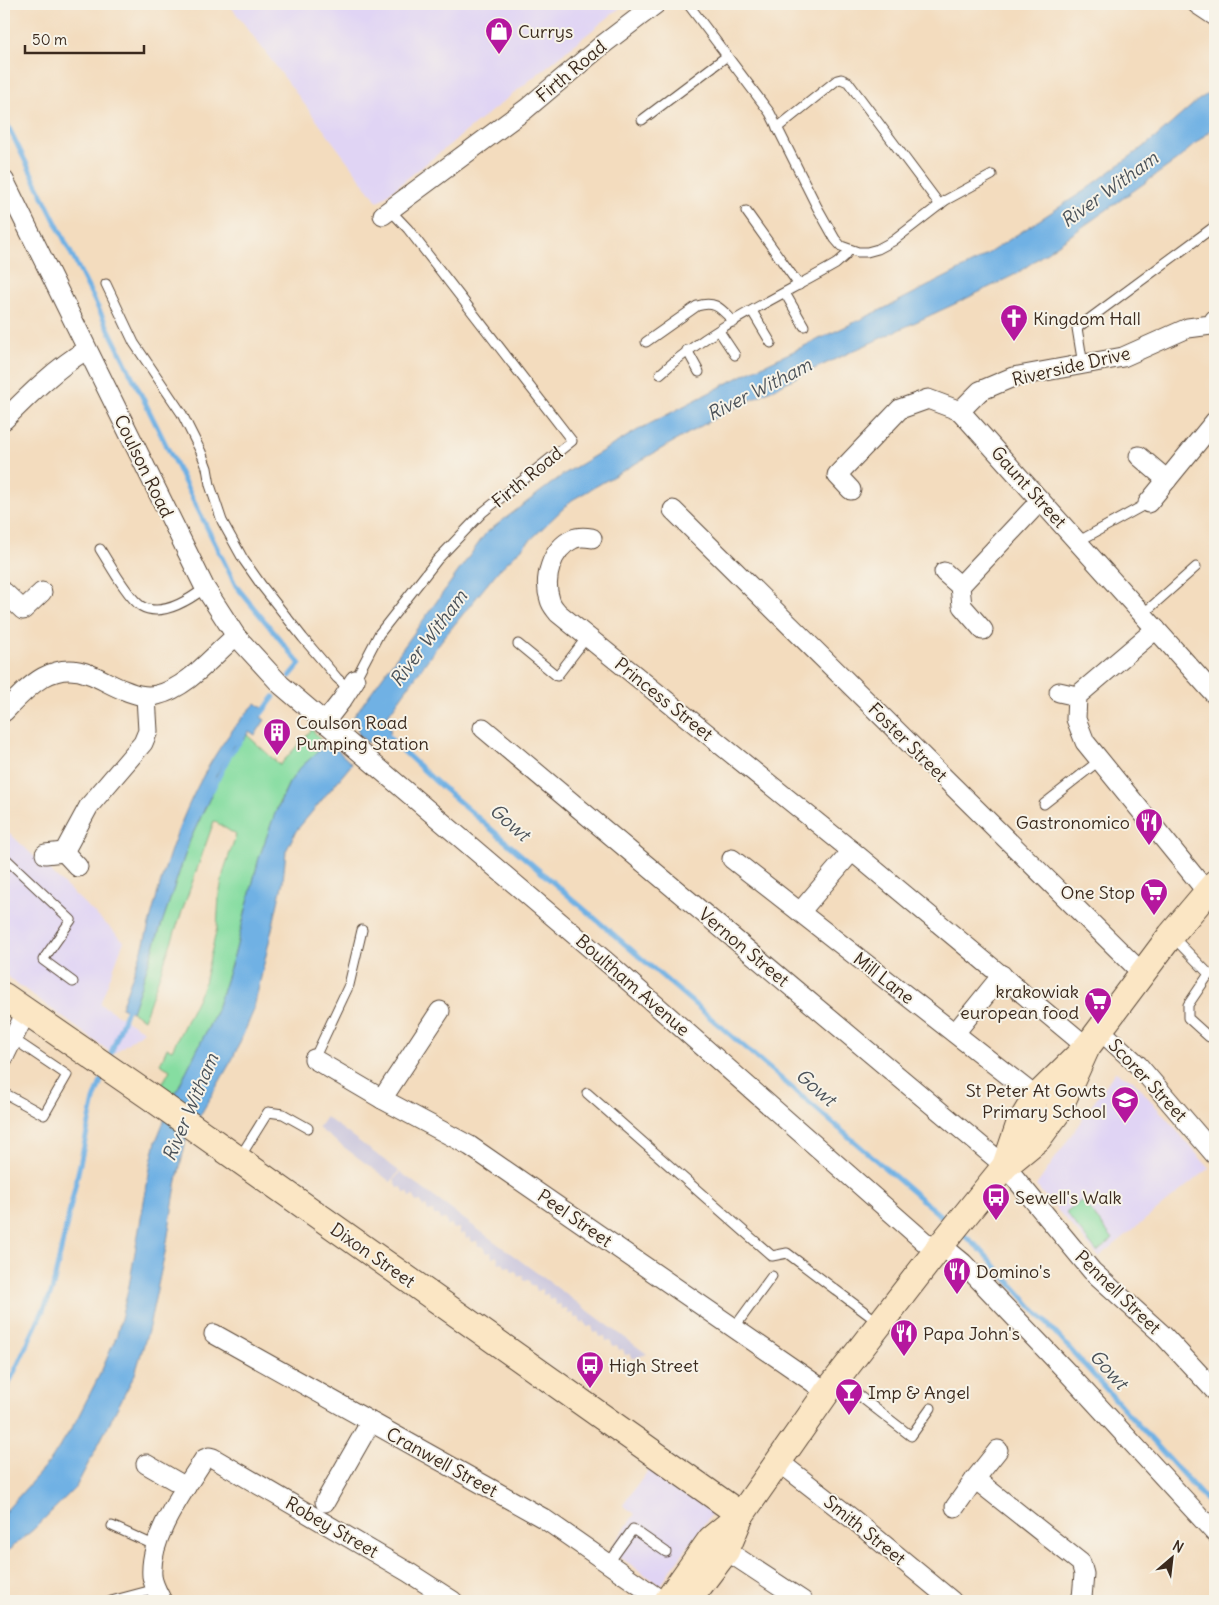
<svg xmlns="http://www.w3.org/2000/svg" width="1219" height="1605" font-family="Delius,sans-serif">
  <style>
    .built { fill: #e0d4f4 }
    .industrial { fill: #c4c0db }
    .green { fill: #86dda1; stroke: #608460 }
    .water { fill: #70b1e4; stroke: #566e81 }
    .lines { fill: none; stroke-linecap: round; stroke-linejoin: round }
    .stream { stroke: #70b1e4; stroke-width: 5 }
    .lane-casing { stroke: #574536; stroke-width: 11 }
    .street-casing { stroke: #574536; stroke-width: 21 }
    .secondary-casing { stroke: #574536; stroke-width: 28 }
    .lane { stroke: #fff; stroke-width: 9 }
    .street { stroke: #fff; stroke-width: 19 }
    .secondary { stroke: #fbe6c4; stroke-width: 26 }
    .labels { text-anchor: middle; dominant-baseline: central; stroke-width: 4; stroke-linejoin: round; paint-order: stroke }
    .poi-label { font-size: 18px; fill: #3b2a1e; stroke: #f7f3e8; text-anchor: start }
    .street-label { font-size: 18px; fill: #3b2a1e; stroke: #f7f3e8 }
    .water-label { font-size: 19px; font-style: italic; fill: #4b5259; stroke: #f7f3e8 }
  </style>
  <rect width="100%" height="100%" fill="#f7f3e8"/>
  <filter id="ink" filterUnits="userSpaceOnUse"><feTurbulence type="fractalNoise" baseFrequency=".02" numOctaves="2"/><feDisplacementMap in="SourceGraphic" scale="10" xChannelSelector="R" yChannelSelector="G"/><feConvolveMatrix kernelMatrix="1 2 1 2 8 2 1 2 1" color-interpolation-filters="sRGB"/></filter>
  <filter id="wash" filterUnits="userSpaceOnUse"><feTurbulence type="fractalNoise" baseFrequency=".0096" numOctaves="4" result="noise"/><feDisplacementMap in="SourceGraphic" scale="20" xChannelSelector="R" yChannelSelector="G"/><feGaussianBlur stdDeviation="1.12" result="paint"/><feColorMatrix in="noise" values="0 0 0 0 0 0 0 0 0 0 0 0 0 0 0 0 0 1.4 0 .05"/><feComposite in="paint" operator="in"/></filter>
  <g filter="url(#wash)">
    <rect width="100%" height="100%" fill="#f3dcbe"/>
    <g class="built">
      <path d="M229,4H625L378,202Z"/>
      <path d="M4,828L124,941L100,1004L144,1031L113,1054L4,974Z"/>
      <path d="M1115,1072L1133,1080L1209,1168L1099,1257L1036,1186Z"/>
      <path d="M650,1468L712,1513L660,1585L610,1550L635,1514L623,1505Z"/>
    </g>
    <g class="industrial">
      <path d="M326,1117L399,1171L391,1182L318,1128Z"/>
      <path d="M400,1172L647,1354L632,1359L630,1354L625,1355L623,1349L619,1350L617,1345L613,1346L610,1340L606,1341L605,1336L600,1337L598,1332L594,1333L592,1326L587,1327L585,1322L581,1323L579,1317L575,1319L573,1313L568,1314L567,1308L562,1309L560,1304L556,1305L555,1299L549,1300L548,1294L543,1295L542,1289L537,1291L535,1285L531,1286L529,1280L524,1281L523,1275L518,1277L516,1271L512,1272L510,1266L505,1267L503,1262L499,1263L497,1256L492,1258L491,1252L486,1253L483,1246H478L477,1241L472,1242L470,1237L466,1239L465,1233L460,1234L459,1228L453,1229L452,1224L447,1225L446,1219L441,1220L439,1215H434L433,1211L428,1212L426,1206L423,1207L421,1201L416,1202L414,1196L410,1197L408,1192L404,1193L402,1187L398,1188L394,1180Z"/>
    </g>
    <g class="green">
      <path d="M312,729L322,742L321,749L300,768L289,783L279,803L259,858L236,949L216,1012L173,1098L160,1088L170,1070L160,1064L167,1048L172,1050L203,987L217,928L219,896L224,870L236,835L214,821L144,1019L132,1012L190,840L213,791L216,776L233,746L244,740L247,735L280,765Z"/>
      <path d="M1082,1200L1113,1239L1097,1252L1066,1213Z"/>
    </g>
    <g class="water">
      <path d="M1215,89V126L1177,160L1016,274L961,301L801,375L715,418L572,500L498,571L441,641L386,718L391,732L384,741L380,738L373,737L368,743L359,735L354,716L486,533L564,474L638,430L747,373L885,308L975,262L1084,191L1155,138L1197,101Z"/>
      <path d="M256,703L265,710L261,717L265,720L255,735L249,731L244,740L233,746L216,776L213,791L190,840L132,1012L121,1007C128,988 135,969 142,950C150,922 157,893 166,865C184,808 213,746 256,703Z"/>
      <path d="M332,745L352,764L296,831L286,851L283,881L253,1012L233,1058L186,1140L176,1185L166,1248L148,1331L135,1374L76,1487L34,1529L4,1554V1513L51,1460L76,1421L101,1372L117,1335L129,1286L151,1162L156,1141L173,1098L216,1012L236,949L259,858L274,816L289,783L300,768L324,746Z"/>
    </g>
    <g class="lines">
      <g class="stream">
        <path d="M4,118L236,586L300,664L290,676"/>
        <path d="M261,714L274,697"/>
        <path d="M383,732L434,780L949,1223"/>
        <path d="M212,790L230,754L242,739"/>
        <path d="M111,1053L129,1005"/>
        <path d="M961,1233L979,1248L1215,1510"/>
        <path d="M4,1394L52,1291L94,1100L101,1081"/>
      </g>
    </g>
  </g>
  <g filter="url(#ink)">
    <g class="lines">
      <g class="lane-casing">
        <g id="lane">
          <path d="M688,4L770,113L817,207L835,239L841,246L858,252H867L878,249L893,241L946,200L992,175"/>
          <path d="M642,120L727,56"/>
          <path d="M777,128L837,80L841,79L848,82L940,205"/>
          <path d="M746,211L799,285"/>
          <path d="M106,284L134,343L182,414L201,452L207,468L210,485L222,521L243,559L262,586L303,638L337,678L349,689"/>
          <path d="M785,293L804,326"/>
          <path d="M752,311L771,343"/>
          <path d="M719,331L735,355"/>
          <path d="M646,342L697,306C716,300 721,309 734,322"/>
          <path d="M687,350L699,372"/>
          <path d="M1083,365L1077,328L1215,226"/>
          <path d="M660,374C711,327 777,298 836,264L845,256L849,250"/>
          <path d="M1079,541L1148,503"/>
          <path d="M100,549C109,563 128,598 141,606C161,618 189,600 205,588"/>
          <path d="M1143,614L1196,567"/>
          <path d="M518,644L557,676L587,637"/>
          <path d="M355,680L379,634L437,560L483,512L572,441L408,229L390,210"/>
          <path d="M1044,804L1100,760"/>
          <path d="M4,857L71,920L43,960L73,982"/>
          <path d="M1172,936L1209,974H1215"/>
          <path d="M1209,974L1188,1005V1018L1209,1037H1215"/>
          <path d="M314,1059L349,985L362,930"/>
          <path d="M4,1093L44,1115L67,1075L12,1038"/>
          <path d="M587,1093L772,1256L787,1253L878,1322"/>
          <path d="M240,1157L268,1112L283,1114L308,1128"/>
          <path d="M734,1328L772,1276"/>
          <path d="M840,1381L911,1436L931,1408"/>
          <path d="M112,1526L156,1546"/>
          <path d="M608,1564L633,1529L666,1552"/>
          <path d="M111,1601L156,1589"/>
        </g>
      </g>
      <g class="street-casing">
        <g id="street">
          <path d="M1197,4L1215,16"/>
          <path d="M4,180L205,588L236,636L281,685L616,970L936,1252"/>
          <path d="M383,215L526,109L601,46L656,4"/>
          <path d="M960,411L980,391L1013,377L1123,357L1188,328L1211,325L1215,319"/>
          <path d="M4,420C29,395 56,368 86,350"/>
          <path d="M1139,456L1167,480"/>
          <path d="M851,490L837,475L900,409L928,399L960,411L1215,695"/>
          <path d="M1148,503L1215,421"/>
          <path d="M673,510L1142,973"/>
          <path d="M592,538C586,537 579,536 573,539C551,549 543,579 550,600C551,605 555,609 558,613L852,851L1087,1047"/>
          <path d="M944,572L960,586"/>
          <path d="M4,592L23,610L42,592"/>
          <path d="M1156,629L1077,696L1076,719L1085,742L1207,892"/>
          <path d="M983,630L962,606L960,586L1040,501"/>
          <path d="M1059,692L1077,696"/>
          <path d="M4,712C27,688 52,659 89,674C101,678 112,686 124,690C134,694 145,698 157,695C189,687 212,656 236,636"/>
          <path d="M324,723L342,700L355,680"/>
          <path d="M483,728L1005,1166L1092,1271L1163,1335L1215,1391"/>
          <path d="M64,852L89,806L143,743L148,731L146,697"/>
          <path d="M45,854L64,852L78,867"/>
          <path d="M732,859L1036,1097"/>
          <path d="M800,912L852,851"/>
          <path d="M1100,1030L1138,1065L1215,1155"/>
          <path d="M955,1033L1002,975"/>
          <path d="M4,1057L26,1012"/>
          <path d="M314,1059L382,1099L470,1146L827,1392"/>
          <path d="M382,1099L440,1011"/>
          <path d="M941,1245L963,1263L1067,1372L1215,1533"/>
          <path d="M214,1334L543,1518L662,1601"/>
          <path d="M998,1450L975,1479L1081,1563L1084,1574L1082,1598L1079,1601"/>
          <path d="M778,1461L854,1520L952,1601"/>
          <path d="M146,1464L186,1487"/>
          <path d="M325,1502L370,1423"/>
          <path d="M955,1507L975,1479"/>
          <path d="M715,1543L803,1601"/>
          <path d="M162,1601C158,1593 153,1585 152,1576C149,1536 184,1491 204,1459L209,1457L213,1458L408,1572L453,1601"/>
        </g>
      </g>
      <g class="secondary-casing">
        <g id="secondary">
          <path d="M4,996L149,1096L741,1515"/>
          <path d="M1005,1166L1019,1125L1036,1097L1087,1047L1171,935L1215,883"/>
          <path d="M667,1601L711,1539L738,1517"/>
          <path d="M688,1601L726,1551L741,1515L827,1392L941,1245L1005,1166L1038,1139L1057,1113L1087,1047"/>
        </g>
      </g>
      <use href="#lane" class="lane"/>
      <use href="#street" class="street"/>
      <use href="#secondary" class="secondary"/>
    </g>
  </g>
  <defs>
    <g id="shop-pin" transform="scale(1.4375)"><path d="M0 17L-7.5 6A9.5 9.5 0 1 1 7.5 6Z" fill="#b5179e" stroke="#f7f3e8"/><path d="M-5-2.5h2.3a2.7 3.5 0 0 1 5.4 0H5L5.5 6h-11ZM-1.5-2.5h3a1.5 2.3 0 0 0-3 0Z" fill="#fff"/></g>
    <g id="church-pin" transform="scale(1.4375)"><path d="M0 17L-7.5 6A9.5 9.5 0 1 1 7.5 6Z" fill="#b5179e" stroke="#f7f3e8"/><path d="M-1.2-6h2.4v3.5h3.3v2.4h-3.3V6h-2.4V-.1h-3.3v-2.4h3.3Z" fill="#fff"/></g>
    <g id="building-pin" transform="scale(1.4375)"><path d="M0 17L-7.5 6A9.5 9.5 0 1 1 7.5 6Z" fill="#b5179e" stroke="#f7f3e8"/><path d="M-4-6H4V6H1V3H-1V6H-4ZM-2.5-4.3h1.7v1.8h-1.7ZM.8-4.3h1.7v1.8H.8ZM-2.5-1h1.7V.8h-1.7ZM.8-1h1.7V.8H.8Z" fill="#fff"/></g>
    <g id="restaurant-pin" transform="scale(1.4375)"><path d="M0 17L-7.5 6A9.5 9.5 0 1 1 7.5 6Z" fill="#b5179e" stroke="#f7f3e8"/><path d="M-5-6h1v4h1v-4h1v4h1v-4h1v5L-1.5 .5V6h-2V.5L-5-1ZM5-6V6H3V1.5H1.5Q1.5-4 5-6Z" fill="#fff"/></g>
    <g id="supermarket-pin" transform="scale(1.4375)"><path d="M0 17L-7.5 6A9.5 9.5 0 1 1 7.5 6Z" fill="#b5179e" stroke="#f7f3e8"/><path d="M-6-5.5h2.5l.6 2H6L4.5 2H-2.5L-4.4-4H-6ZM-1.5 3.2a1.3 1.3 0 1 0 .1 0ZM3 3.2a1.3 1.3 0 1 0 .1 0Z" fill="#fff"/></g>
    <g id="school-pin" transform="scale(1.4375)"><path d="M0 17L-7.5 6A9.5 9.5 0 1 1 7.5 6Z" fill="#b5179e" stroke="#f7f3e8"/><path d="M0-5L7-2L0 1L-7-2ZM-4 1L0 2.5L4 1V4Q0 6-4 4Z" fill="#fff"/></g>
    <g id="bus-pin" transform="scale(1.4375)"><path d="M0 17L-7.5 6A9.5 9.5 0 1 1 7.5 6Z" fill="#b5179e" stroke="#f7f3e8"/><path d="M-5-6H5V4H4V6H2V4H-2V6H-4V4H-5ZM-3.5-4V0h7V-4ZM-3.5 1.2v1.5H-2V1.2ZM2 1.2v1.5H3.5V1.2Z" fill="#fff"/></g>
    <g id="bar-pin" transform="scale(1.4375)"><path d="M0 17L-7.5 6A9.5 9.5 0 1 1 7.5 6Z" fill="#b5179e" stroke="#f7f3e8"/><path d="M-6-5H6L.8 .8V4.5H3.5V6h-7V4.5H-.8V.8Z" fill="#fff"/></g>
  </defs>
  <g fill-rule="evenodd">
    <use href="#shop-pin" x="499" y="31"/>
    <use href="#church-pin" x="1014" y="318"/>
    <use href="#building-pin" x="277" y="732"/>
    <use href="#restaurant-pin" x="1149" y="822"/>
    <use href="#supermarket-pin" x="1154" y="892"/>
    <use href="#supermarket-pin" x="1098" y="1001"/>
    <use href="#school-pin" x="1125" y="1100"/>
    <use href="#bus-pin" x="996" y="1197"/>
    <use href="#restaurant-pin" x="957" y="1271"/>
    <use href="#restaurant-pin" x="904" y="1333"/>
    <use href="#bus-pin" x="590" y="1365"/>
    <use href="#bar-pin" x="849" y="1392"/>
  </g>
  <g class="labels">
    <g class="poi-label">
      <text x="518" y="31">Currys</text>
      <text x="1033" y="318">Kingdom Hall</text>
      <text x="296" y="722">Coulson Road<tspan x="296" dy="21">Pumping Station</tspan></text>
      <text x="1130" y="822" text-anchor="end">Gastronomico</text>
      <text x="1135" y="892" text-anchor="end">One Stop</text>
      <text x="1079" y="991" text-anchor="end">krakowiak<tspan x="1079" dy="21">european food</tspan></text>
      <text x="1106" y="1090" text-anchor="end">St Peter At Gowts<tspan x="1106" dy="21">Primary School</tspan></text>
      <text x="1015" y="1197">Sewell's Walk</text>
      <text x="976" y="1271">Domino's</text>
      <text x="923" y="1333">Papa John's</text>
      <text x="609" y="1365">High Street</text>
      <text x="868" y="1392">Imp &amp; Angel</text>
    </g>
    <g class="street-label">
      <text transform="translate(571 71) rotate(-40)">Firth Road</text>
      <text transform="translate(1071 366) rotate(-13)">Riverside Drive</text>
      <text transform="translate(144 466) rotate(64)">Coulson Road</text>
      <text transform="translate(527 477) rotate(-39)">Firth Road</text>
      <text transform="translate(1029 487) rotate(48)">Gaunt Street</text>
      <text transform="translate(664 699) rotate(39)">Princess Street</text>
      <text transform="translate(908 742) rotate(45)">Foster Street</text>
      <text transform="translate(744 947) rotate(40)">Vernon Street</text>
      <text transform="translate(884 978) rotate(38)">Mill Lane</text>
      <text transform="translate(633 985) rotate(41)">Boultham Avenue</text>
      <text transform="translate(1148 1080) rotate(47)">Scorer Street</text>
      <text transform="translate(575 1218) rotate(35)">Peel Street</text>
      <text transform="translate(373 1255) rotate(35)">Dixon Street</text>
      <text transform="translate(1118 1292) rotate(44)">Pennell Street</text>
      <text transform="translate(442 1462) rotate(29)">Cranwell Street</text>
      <text transform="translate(332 1527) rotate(30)">Robey Street</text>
      <text transform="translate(865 1530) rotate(39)">Smith Street</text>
    </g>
    <g class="water-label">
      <text transform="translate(1109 189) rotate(-36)">River Witham</text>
      <text transform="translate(759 389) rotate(-27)">River Witham</text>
      <text transform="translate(428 638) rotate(-53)">River Witham</text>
      <text transform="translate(510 822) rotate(41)">Gowt</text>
      <text transform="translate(816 1087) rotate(41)">Gowt</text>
      <text transform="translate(190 1107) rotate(-67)">River Witham</text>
      <text transform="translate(1109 1369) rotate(48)">Gowt</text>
    </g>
  </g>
  <rect width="1219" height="1605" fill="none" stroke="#f7f3e8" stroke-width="20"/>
  <g transform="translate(1172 1558) rotate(28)" stroke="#f7f3e8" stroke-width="4" paint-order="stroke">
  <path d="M0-4L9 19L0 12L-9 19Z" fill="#3b2a1e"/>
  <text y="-8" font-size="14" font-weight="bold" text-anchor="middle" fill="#3b2a1e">N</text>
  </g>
  <path d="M25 45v8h119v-8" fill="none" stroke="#3b2a1e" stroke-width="2.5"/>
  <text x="32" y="45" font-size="15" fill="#3b2a1e" stroke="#f7f3e8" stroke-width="4" paint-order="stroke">50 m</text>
</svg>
